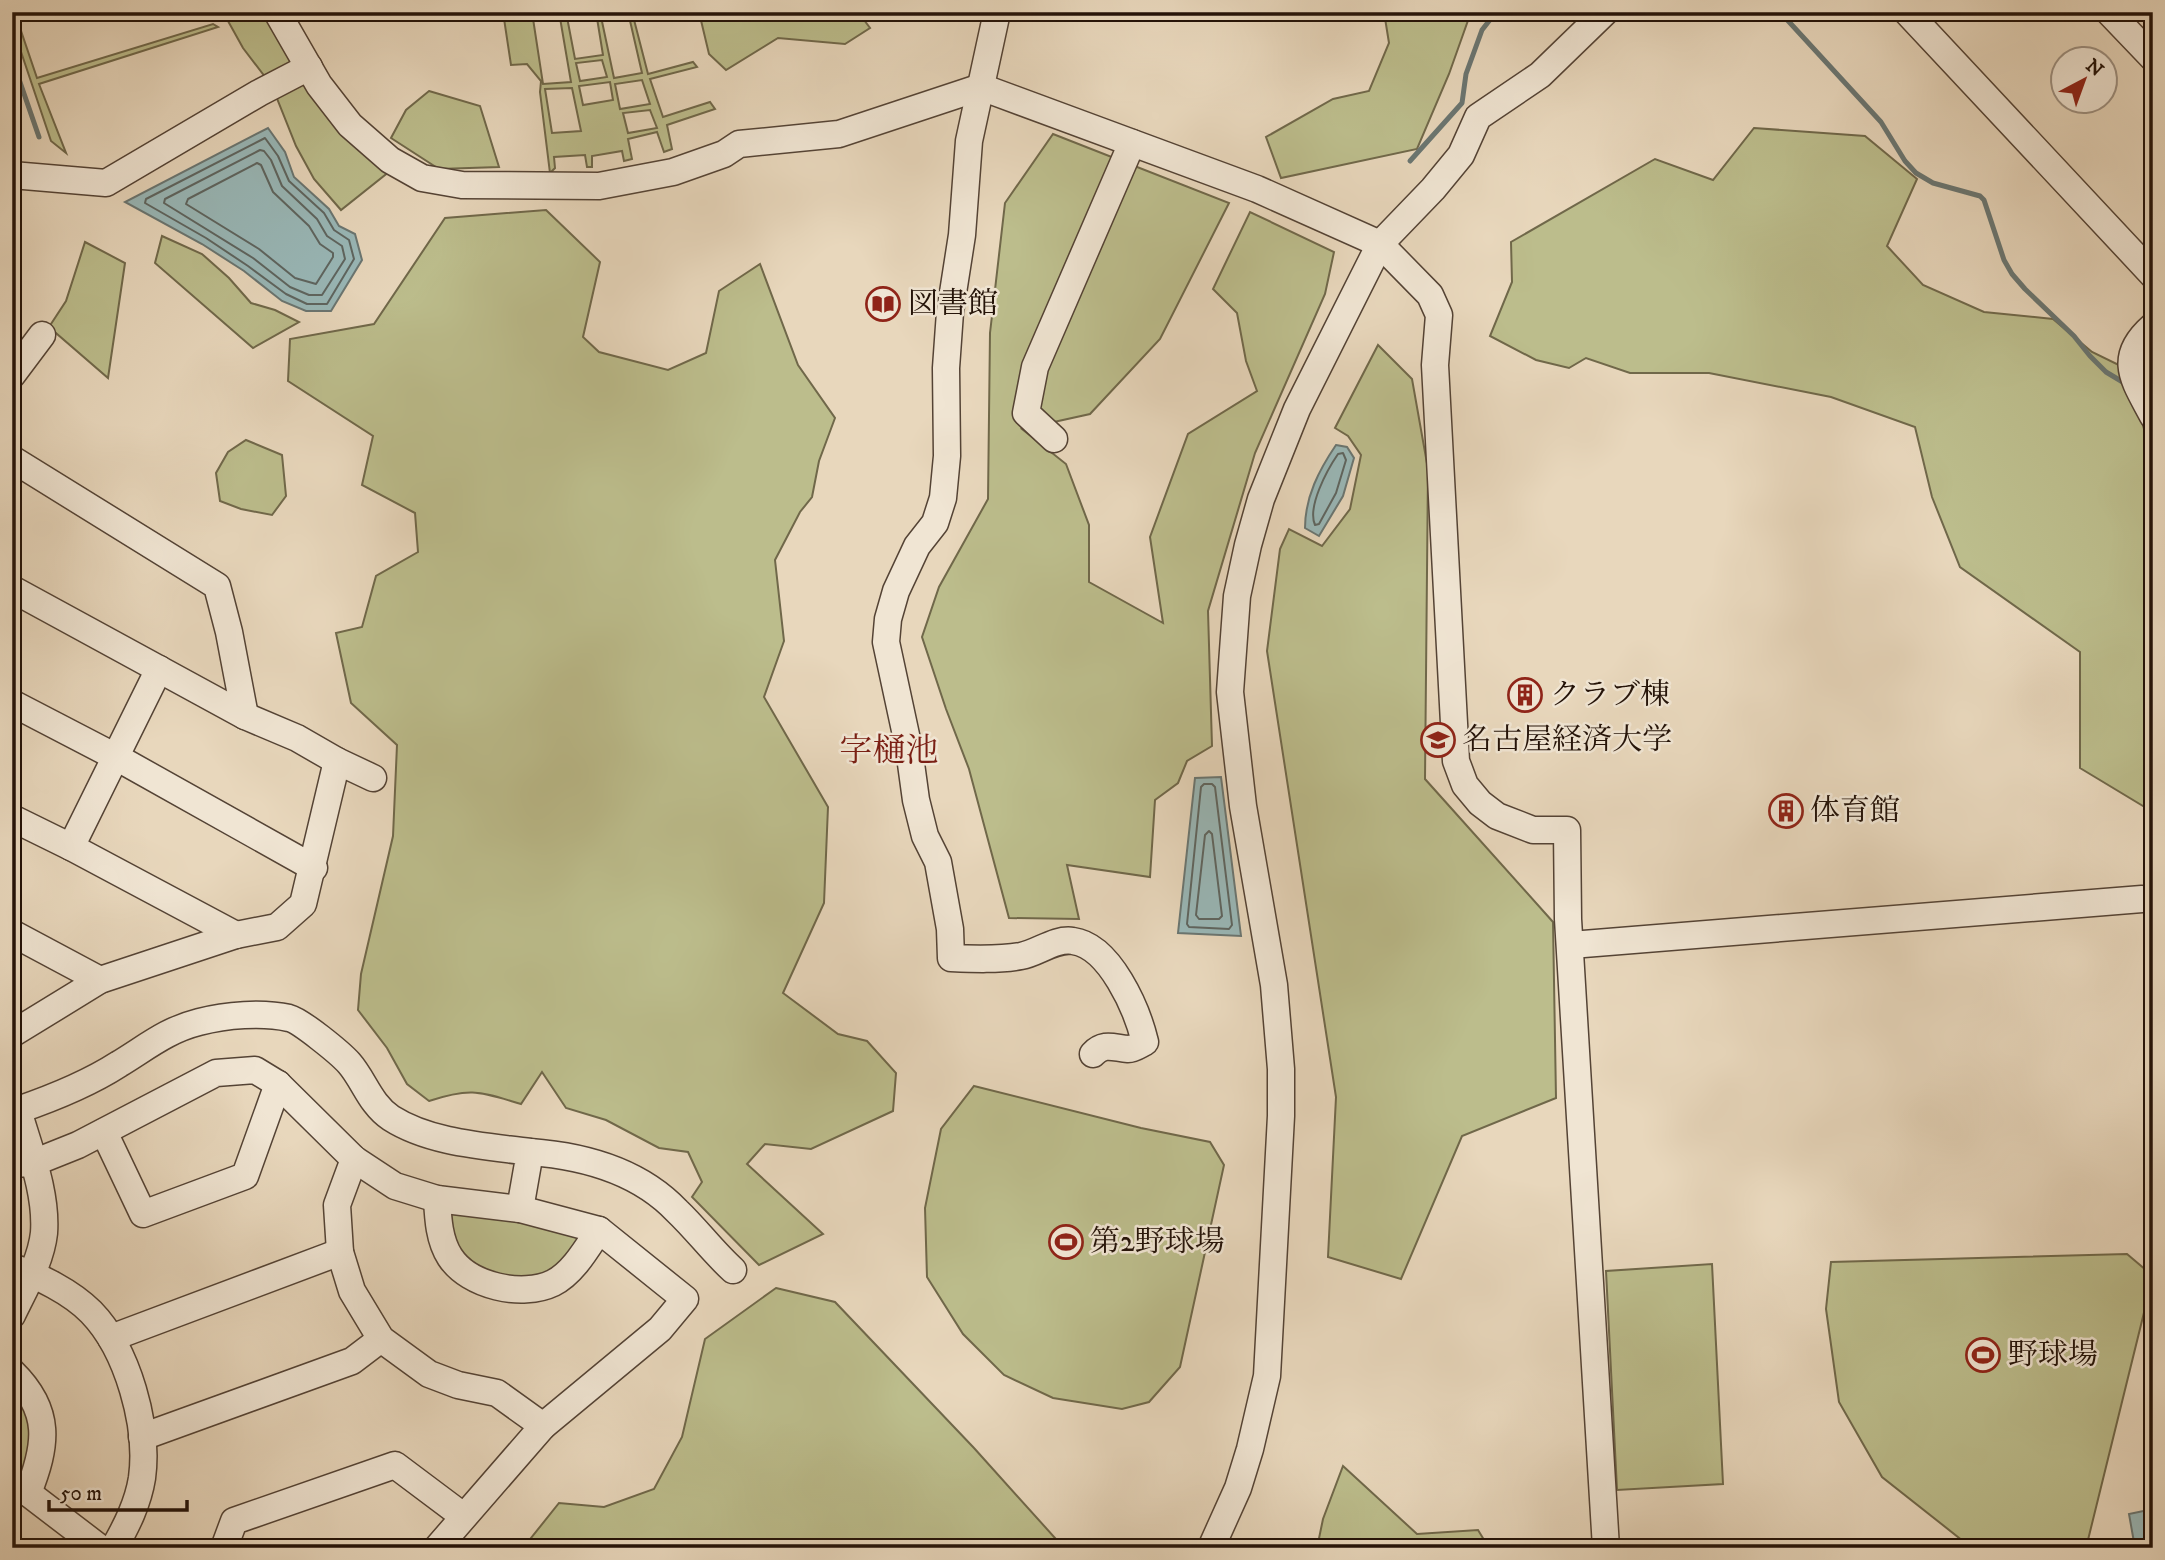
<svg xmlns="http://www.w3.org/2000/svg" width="2165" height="1560" font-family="'IM FELL DW Pica','Noto Serif JP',serif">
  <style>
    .green { fill: #bcbd8c; stroke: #70684a; stroke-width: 2; fill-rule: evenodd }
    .water { fill: #99b8b8; stroke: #6a7672; stroke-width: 2 }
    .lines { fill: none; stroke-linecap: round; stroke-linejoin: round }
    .shore { stroke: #5e6560; stroke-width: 2 }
    .stream { stroke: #6a7672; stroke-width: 5 }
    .minor-casing { stroke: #544335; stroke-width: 29 }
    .minor { stroke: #f0e5d3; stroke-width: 26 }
    .labels { text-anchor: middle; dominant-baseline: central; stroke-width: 5; stroke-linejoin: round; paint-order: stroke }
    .poi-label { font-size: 30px; fill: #231208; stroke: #f0e5d3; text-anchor: start }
    .quarter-label { font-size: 33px; fill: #7a1f14; stroke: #f0e5d3 }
  </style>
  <rect width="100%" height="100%" fill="#e8d7bc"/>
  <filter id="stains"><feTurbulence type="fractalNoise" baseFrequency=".00286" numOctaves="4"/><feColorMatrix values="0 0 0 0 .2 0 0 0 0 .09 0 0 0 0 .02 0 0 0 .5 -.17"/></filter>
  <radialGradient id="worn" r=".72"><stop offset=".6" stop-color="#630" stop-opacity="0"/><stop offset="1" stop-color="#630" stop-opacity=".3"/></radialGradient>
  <g class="green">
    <path d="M12,12H37L17,19L37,78L213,24L218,27L39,84L66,153L51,141L12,25Z"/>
    <path d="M223,12H277L390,171L341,210L314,179L296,146L272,86L243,48Z"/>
    <path d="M503,12H532L543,84L571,82L559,12H566L575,59L603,55L596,12H600L614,78L642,73L628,12H632L648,74L693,62L697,67L650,79L663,117L710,102L715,109L667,125L672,149L664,152L657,132L628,139L632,159L624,161L622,151L592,156V167H587L585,155L554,157L555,168L550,173L540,92L541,81L527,64L511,65ZM602,60L607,77L580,81L576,63ZM642,80L650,104L620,109L615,84ZM610,82L613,100L583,105L579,86ZM572,88L581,131L552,133L545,89ZM650,110L657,128L628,133L623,113Z"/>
    <path d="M699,12H858L870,28L845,44L778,38L726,70L709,54Z"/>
    <path d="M1384,12H1471L1449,74L1417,149L1281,178L1266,137L1333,99L1369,91L1389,43Z"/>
    <path d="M429,91L480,106L499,167L439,169L391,138L406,110Z"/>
    <path d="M1754,128L1865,136L1917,179L1887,246L1923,285L1984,312L2053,319L2092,352L2127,369L2148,443L2153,451V812L2080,768V652L1960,567L1932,497L1915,427L1831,397L1709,373H1630L1586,358L1569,368L1536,360L1490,336L1512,282L1511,242L1655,159L1713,180Z"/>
    <path d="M1053,134L1229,203L1160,339L1090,414L1022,429L1066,464L1089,525V582L1163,623L1150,537L1188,434L1257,391L1246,361L1237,313L1213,289L1250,212L1334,252L1325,294L1255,453L1208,611L1212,746L1187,761L1178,783L1155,800L1150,877L1067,865L1079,919L1009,918L969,769L946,709L922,637L939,587L988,499L990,333L1005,203Z"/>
    <path d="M546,210L600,262L583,337L599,352L668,370L706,353L719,291L760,264L798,365L835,418L819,461L812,497L800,512L775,560L784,641L764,697L828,807L824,903L783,993L838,1034L867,1041L896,1073L893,1111L811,1149L765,1144L747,1164L823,1234L759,1265L692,1197L702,1182L688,1152L659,1148L606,1120L566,1108L542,1072L521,1104C480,1092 472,1087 429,1101L407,1084L387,1048L358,1010L361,974L393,836L397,745L351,703L336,633L362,627L376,576L418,552L415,513L362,485L373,436L288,381L290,339L374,324L445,218Z"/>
    <path d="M162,236L202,254L229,278L251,303L275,310L299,322L253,348L155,263Z"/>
    <path d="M85,242L125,263L108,378L49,327L66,301Z"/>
    <path d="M1378,345L1412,379L1428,469L1425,779L1553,922L1556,1098L1462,1136L1401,1279L1328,1257L1336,1097L1267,651L1280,549L1289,529L1322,546L1350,509L1361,455L1348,436L1335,428Z"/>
    <path d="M246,440L282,455L286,496L272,515L241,509L220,501L216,473L228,452Z"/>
    <path d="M974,1086L1141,1128L1210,1142L1224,1165L1180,1367L1149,1402L1122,1409L1053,1398L1004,1375L963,1334L927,1277L925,1208L941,1129Z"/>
    <path d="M446,1207L546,1224L585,1241L548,1277L504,1282L458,1253Z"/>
    <path d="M2127,1254L2153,1276L2086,1548H1997L1963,1541L1882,1477L1839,1402L1826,1309L1831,1262Z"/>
    <path d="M1712,1264L1723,1484L1617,1490L1606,1271Z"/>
    <path d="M776,1288L835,1302L974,1448L1064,1548H523L559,1503L604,1507L654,1489L682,1437L705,1339Z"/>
    <path d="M12,1380L33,1406L26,1488L12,1481Z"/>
    <path d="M1343,1466L1417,1534L1478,1530L1489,1548H1317L1323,1519Z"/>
  </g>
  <g class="water">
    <path d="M268,128L285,152L294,177L329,209L339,226L355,234L362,260L331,311H306L282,301L244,271L202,244L125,202Z"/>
    <path d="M1336,445L1347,447L1354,458L1343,496L1319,536L1305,528C1305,497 1319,470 1336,445Z"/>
    <path d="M1221,777L1241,936L1178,933L1195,778Z"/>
    <path d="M2153,1509V1548H2135L2129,1514Z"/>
  </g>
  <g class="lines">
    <g class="shore">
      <path d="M265,138L278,156L289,181L324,213L334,230L349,240L354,259L327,304H307L286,294L248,266L206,238L145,203L146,199Z"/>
      <path d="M260,150L264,151L271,160L282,186L317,219L327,236L342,246L345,259L322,295H309L290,287L253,258L164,203L165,199Z"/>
      <path d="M257,163L261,165L273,192L309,226L320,244L333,253V257L316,284L295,278L259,249L186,204L188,199Z"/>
      <path d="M1343,453L1346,460L1336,493L1319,524L1315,525C1307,507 1327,470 1338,454Z"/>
      <path d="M1204,784H1212L1215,787L1232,925L1229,929L1189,927L1187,924L1201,787Z"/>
      <path d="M1209,831L1212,834L1222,916L1219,919H1199L1196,915L1205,835Z"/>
    </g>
    <g class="stream">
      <path d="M1780,12L1881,122L1905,161L1916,173L1933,183L1980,196L1984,200L2004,260L2012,274L2025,289L2074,336L2090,356L2106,372L2126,384"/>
      <path d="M12,59L39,137"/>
      <path d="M1410,161L1462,103L1466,74L1482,30L1496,12"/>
      <path d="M2143,421L2153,437"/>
    </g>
    <g class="minor-casing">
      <g id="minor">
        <path d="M277,12L319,85L350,125L390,160L422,178L462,185L599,186L673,172L724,154L739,144L839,134L981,87L1257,189L1380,244L1430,295L1439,315L1435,365L1456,761L1465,785L1480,803L1497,816L1533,830H1567L1568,919L1606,1548"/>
        <path d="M997,12L969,141L962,235L950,312L946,368L947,456L943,498L935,523L917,546L896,591L888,619L886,642L909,749L916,800L925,836L938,862L950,929L951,958C974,959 999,960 1021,956C1038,953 1055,938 1073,941C1110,946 1137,1009 1145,1042C1139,1045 1134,1049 1128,1049C1114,1048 1104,1042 1093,1054"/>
        <path d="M1907,12L2153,275"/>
        <path d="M2109,12L2153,58"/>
        <path d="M12,175L106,183L259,93L309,67"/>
        <path d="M2153,326C2116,358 2134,380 2153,416"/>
        <path d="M12,375L42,335"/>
        <path d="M1054,439L1026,413L1035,367L1132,143"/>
        <path d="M12,459L217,586L229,632L245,716"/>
        <path d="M12,589L245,716L297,738L337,761L303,904L277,927L236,935L100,980L12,1034"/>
        <path d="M12,703L116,757L314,868"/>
        <path d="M337,761L373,778"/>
        <path d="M12,818L71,847L236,935"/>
        <path d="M71,847L159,669"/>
        <path d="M12,933L100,980"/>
        <path d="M1571,945L2142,899"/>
        <path d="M104,1132L143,1214L245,1176L278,1084"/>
        <path d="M530,1152C584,1156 639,1171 677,1211C697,1230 713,1252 733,1270"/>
        <path d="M354,1159L337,1205L340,1252L352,1291L381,1339L429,1374L458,1385L497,1393L543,1426"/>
        <path d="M12,1164L33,1163L78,1145L216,1073L255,1070L278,1084L354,1159L395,1186L437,1199L520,1209L599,1230L685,1299L660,1329L543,1426L437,1548"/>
        <path d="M437,1199C438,1218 439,1240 450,1257C469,1286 522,1298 553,1283C573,1273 587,1248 599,1230"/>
        <path d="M12,1267C39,1276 71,1292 91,1312C128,1350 149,1426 142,1478C138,1503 127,1525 114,1548"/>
        <path d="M12,1315C24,1290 41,1261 44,1233C47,1192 29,1149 18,1110C53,1098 88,1084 119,1064C147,1047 167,1030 199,1022C226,1015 262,1012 289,1018C301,1021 340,1053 349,1063C364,1080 370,1104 391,1118C430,1143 485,1146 530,1152L520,1209"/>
        <path d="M111,1338L340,1252"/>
        <path d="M12,1372C52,1411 47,1445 28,1493"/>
        <path d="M142,1437L352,1361L381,1339"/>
        <path d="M13,1486L28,1493L100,1548"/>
        <path d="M224,1548L234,1521L395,1465L463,1516"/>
        <path d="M1211,1548L1238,1488L1250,1449L1267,1376L1281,1116V1069L1274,985L1243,806L1230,692L1237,596L1248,545L1261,499L1297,409L1380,244L1433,189L1461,155L1478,117L1540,75L1605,12"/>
      </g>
    </g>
    <use href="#minor" class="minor"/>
  </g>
  <defs>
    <g id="library-ring" transform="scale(1.75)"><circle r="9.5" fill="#f0e5d3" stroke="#8f2418" stroke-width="1.5"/><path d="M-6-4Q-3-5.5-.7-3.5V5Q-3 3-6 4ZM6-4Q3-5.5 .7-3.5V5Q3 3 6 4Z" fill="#8f2418"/></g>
    <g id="building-ring" transform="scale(1.75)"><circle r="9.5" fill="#f0e5d3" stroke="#8f2418" stroke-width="1.5"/><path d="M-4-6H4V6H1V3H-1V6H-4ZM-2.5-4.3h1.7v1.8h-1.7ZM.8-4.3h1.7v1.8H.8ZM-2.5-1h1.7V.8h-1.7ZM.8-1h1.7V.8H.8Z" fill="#8f2418"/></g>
    <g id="university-ring" transform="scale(1.75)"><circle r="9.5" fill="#f0e5d3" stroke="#8f2418" stroke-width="1.5"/><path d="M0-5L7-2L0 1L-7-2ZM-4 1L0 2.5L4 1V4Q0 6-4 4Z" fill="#8f2418"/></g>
    <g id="stadium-ring" transform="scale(1.75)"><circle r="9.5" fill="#f0e5d3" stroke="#8f2418" stroke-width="1.5"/><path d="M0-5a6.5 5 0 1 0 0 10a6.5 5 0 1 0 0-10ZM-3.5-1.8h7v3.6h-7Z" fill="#8f2418"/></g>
  </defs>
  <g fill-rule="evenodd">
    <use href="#library-ring" x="883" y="304"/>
    <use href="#building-ring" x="1525" y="695"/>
    <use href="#university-ring" x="1438" y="740"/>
    <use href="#building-ring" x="1786" y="811"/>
    <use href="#stadium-ring" x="1066" y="1242"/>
    <use href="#stadium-ring" x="1983" y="1355"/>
  </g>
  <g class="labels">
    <g class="poi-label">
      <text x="908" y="304">図書館</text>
      <text x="1550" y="695">クラブ棟</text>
      <text x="1462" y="740">名古屋経済大学</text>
      <text x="1810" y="811">体育館</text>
      <text x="1090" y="1242">第2野球場</text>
      <text x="2008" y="1355">野球場</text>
    </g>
    <g class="quarter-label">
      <text x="889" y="751">字樋池</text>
    </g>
  </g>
  <rect width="2165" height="1560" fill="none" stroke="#e8d7bc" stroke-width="42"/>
  <rect x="14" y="14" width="2137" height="1532" fill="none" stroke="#231208" stroke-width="3.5"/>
  <rect x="21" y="21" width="2123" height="1518" fill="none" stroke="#231208" stroke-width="2"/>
  <g transform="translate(2084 80) rotate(41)"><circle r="33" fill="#f0e5d3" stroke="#9e9182" stroke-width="2"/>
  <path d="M0-5L12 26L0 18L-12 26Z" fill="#8f2418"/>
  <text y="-10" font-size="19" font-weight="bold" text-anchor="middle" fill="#231208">N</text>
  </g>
  <path d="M49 1500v10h138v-10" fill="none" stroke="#231208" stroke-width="3.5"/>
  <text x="60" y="1500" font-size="21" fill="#231208" stroke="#f0e5d3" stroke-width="5" paint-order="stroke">50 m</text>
  <rect width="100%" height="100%" filter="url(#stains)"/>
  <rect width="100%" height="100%" fill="url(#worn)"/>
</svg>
